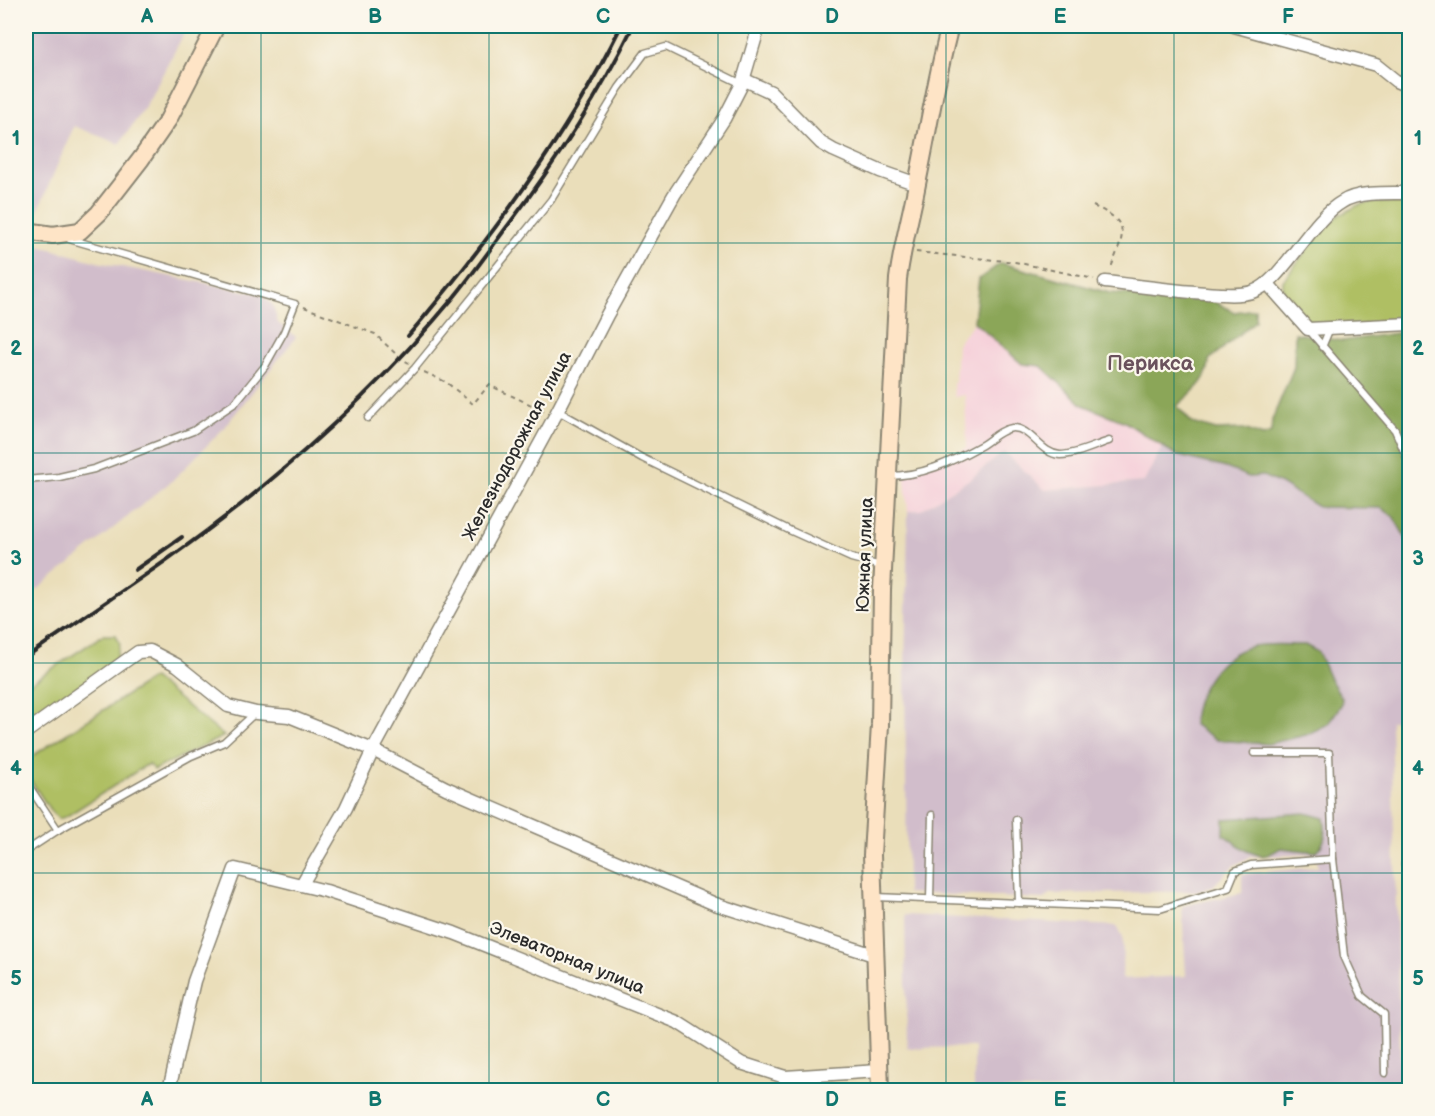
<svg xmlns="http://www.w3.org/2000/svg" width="1435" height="1116" font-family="'Balsamiq Sans',sans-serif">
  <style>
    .built { fill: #f5cfd9 }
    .industrial { fill: #d1bdcb }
    .green { fill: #afbf63; stroke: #6d7547; stroke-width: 1.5 }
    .forest { fill: #8ba659; stroke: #5b6842; stroke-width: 1.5 }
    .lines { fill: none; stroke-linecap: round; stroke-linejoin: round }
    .lane-casing { stroke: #8a8472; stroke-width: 9 }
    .street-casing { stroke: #8a8472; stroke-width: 15 }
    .secondary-casing { stroke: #8a8472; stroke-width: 20 }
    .path { stroke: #8a8472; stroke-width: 2; stroke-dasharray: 4.5 4.5; stroke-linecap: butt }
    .lane { stroke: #fff; stroke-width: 6 }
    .street { stroke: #fff; stroke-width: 12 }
    .secondary { stroke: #fee4c6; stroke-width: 16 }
    .rail { stroke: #2b2b2b; stroke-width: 4 }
    .grid { fill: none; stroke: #0f766e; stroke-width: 1.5; stroke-opacity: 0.55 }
    .labels { text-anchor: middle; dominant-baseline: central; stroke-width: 4.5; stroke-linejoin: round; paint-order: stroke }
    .street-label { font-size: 18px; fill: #2b2b2b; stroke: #fbf7ec }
    .quarter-label { font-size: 21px; font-weight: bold; fill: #6b525d; stroke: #fbf7ec }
    .neatline { fill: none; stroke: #0f766e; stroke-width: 2 }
    .grid-label { font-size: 20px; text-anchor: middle; font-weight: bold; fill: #0f766e }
  </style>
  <rect width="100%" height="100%" fill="#fbf7ec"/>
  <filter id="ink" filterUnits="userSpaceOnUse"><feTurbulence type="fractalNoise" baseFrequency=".0167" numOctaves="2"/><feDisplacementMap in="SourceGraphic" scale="12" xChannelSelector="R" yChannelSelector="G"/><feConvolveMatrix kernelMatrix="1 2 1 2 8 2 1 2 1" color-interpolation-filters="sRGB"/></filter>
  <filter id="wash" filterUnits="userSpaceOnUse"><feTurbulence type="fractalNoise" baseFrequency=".008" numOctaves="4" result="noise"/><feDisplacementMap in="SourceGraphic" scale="24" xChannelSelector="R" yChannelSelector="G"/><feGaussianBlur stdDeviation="1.35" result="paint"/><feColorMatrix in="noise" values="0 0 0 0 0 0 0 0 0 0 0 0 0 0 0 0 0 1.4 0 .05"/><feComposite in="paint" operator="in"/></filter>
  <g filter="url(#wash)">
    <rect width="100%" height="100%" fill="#eadeba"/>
    <path class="built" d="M974,322L1022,364L1041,365L1083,405L1125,422L1162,447L1144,482L1045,490L1004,452L970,479L921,510L908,511L904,469L951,458L967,447L965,395L954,397L953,383H955L957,344Z"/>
    <g class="industrial">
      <path d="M26,26H188L144,109L119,144L74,126L34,220L26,216Z"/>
      <path d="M26,242L97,262L261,294L273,305L278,323L296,337L223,429L174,479L26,599Z"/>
      <path d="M1162,447L1176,455L1226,468L1249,477L1263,476L1281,484L1318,507L1381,508L1393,516L1406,540L1410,604L1409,720L1391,721L1401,1090H974V1047L907,1048L905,915L1117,926L1123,937L1122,979L1186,976L1182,906L1242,893V874L1318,867L1316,854L1250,857L1233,866L1213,886L1200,891L1049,894L1044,899L907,893L905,672L908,511L921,510L970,479L1004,452L1045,490L1144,482Z"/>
    </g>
    <g class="green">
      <path d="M1409,203V325L1317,329L1283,298V281L1315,239L1340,214C1348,213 1352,207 1361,204C1375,200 1394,203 1409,203Z"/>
      <path d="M103,635H116L120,644L117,655L120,660L26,725V686Z"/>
      <path d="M153,678L224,736L154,770L148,764L67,816L59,819L52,813L26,773V760Z"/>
    </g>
    <g class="forest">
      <path d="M1001,263L1110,293L1211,300L1234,312L1255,309V321L1209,360C1209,381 1192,392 1177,406L1192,423L1216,430L1244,429L1263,436L1271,433L1272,420L1294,367L1295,333L1343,341L1409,331V544L1393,516L1381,508L1318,507L1281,484L1263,476L1249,477L1226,468L1176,455L1125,422L1083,405L1041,366L1022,364L974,322L979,279Z"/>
      <path d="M1305,645L1318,652L1330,679L1342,698L1341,705L1328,724L1306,735L1268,744L1217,740L1193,724C1195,690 1219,654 1253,646C1269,643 1289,645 1305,645Z"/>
      <path d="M1305,813L1324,818C1326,831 1327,842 1316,852L1281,848L1268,855L1261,856L1247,851L1224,835V819Z"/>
    </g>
  </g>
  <g filter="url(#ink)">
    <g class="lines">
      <g class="lane-casing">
        <g id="lane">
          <path d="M1308,329L1395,430L1410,465"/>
          <path d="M1322,347L1330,328"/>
          <path d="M558,411L642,458L789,530L851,558L881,566"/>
          <path d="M368,418L415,368L551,200L619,88L645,53L666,47L742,84"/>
          <path d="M888,476C922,476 951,462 980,446C991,440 999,430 1012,428C1031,427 1040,454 1060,455C1076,455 1093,446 1109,441"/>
          <path d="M26,480L59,477L94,469L193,431L235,403L265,366L284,332L295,304L69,239"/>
          <path d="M1254,753H1329L1333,859"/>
          <path d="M26,782L58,830L26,851"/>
          <path d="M1016,820L1019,903"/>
          <path d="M58,830L191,756L224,742L255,713"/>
          <path d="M1410,839L1405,864L1410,896"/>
          <path d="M876,897L1160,909L1228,888L1235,871L1251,865L1333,859L1344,956L1362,996L1384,1014L1385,1073"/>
          <path d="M930,899L932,815"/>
        </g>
      </g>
      <g class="street-casing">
        <g id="street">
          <path d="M1234,26L1376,65L1396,81L1410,87"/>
          <path d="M745,80L771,92L821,143L833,150L880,171L917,184"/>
          <path d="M1105,282C1139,286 1172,291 1206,293C1220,294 1237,296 1252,292C1282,283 1310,220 1342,202C1359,191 1390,193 1410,193"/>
          <path d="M1268,284L1308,329L1410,324"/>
          <path d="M26,732L138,652L150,651L177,665L228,706L256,713L289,716L373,750L446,788L715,904L874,955"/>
          <path d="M302,884L346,808L373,750L555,416L607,315L674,195L724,119L742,84L759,26"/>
          <path d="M169,1090L194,981L235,869L326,891L454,933L677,1022L741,1063L785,1077L879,1071"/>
        </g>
      </g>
      <g class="secondary-casing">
        <g id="secondary">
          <path d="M26,231L53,235L80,231L99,213L141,159L168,120L216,26"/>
          <path d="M880,1090L872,855L880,725L882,590L898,279C902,247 911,216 917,184C928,131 936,78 950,26"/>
        </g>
      </g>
      <g class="path">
        <path d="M1093,206C1134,223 1123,236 1110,270"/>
        <path d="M916,252L1015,262L1094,279"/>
        <path d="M304,307L375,334L400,358L409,363"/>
        <path d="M424,372L446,382L473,404L489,385L544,411"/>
      </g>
      <use href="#lane" class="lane"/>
      <use href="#street" class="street"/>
      <use href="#secondary" class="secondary"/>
      <g class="rail">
        <path d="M408,336C489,241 566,138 621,26"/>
        <path d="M135,570L182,537"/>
        <path d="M26,626L27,625"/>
        <path d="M26,657C99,606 174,558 244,502C319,441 392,372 454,297C472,275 489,251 506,228C554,165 598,98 633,26"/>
      </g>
    </g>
  </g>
  <path class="grid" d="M261,26V1090M489,26V1090M718,26V1090M946,26V1090M1174,26V1090M26,243H1410M26,453H1410M26,663H1410M26,873H1410"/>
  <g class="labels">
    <g class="street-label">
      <text transform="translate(517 446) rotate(-62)">Железнодорожная улица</text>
      <text transform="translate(865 555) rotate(-88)">Южная улица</text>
      <text transform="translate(567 958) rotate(22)">Элеваторная улица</text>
    </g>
    <g class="quarter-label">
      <text x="1150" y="363">Перикса</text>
    </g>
  </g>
  <rect width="1435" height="1116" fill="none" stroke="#fbf7ec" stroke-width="66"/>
  <rect x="33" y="33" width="1369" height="1050" class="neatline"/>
  <g class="grid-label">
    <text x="147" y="23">A</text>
    <text x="375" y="23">B</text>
    <text x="603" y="23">C</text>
    <text x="832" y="23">D</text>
    <text x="1060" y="23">E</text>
    <text x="1288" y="23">F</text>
    <text x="16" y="145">1</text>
    <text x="1418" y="145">1</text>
    <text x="16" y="355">2</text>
    <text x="1418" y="355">2</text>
    <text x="16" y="565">3</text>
    <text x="1418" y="565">3</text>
    <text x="16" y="775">4</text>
    <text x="1418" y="775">4</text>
    <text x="16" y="985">5</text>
    <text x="1418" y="985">5</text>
    <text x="147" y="1106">A</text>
    <text x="375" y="1106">B</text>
    <text x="603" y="1106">C</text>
    <text x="832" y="1106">D</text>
    <text x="1060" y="1106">E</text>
    <text x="1288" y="1106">F</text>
  </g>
</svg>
